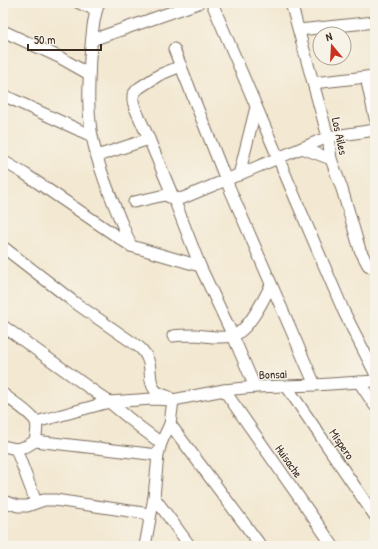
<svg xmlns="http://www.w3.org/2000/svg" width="378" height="549" font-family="'Patrick Hand',sans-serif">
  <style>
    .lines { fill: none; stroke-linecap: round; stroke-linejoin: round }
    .minor-casing { stroke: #7b6c5d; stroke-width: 13 }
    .minor { stroke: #fff; stroke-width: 11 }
    .labels { text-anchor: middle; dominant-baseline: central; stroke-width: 3; stroke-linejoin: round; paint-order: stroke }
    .street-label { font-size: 12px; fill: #3b2a1e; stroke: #f7f3e8 }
  </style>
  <rect width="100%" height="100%" fill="#f7f3e8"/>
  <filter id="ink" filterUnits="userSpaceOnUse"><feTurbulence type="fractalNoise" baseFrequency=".025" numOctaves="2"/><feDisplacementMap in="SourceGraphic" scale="8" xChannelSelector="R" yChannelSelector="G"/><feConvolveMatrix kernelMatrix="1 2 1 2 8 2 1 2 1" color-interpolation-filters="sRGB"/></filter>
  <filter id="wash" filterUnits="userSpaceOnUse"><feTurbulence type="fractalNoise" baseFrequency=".012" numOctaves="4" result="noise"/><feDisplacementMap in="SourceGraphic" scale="16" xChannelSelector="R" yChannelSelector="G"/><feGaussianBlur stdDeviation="0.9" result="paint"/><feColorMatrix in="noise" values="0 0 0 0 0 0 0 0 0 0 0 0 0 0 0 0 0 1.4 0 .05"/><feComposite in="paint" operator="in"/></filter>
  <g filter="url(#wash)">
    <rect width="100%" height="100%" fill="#f3e8d1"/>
  </g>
  <g filter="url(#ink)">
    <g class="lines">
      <g class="minor-casing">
        <g id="minor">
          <path d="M79,3L96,10"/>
          <path d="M99,3C92,20 92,39 90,57C89,83 87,111 92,136C99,173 117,211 131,246"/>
          <path d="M212,3L344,312L375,373"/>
          <path d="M291,3L328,137L331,159L342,189L360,250L368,265L375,269"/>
          <path d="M299,30L375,22"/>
          <path d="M3,31L59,57L89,74"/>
          <path d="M92,40L198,3"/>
          <path d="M174,49L226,180L315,385"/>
          <path d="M181,66L159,75L139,88L136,91L133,95V101L135,108L149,139L174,199L200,266L233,336L255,387"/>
          <path d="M366,77L375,118"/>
          <path d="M313,83L375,76"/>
          <path d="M3,95L92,136"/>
          <path d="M302,148L331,159"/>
          <path d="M97,156L149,139"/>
          <path d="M3,161L25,174L131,246L200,266"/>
          <path d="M239,175L256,107"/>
          <path d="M134,202L165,195L174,199L183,198L328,137L375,130"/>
          <path d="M3,247L74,302L139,347C144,351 147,356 149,363C151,371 149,383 155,390C158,394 165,395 169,397"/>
          <path d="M3,326L109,402L141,428L161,443"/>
          <path d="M173,336C180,335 188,335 195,335C207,336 220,339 232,336C248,332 264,299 271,285"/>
          <path d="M359,382L375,406"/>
          <path d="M287,387L375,516"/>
          <path d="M224,390L333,546"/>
          <path d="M3,394C11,400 32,414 36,422C38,428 36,435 35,441"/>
          <path d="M36,422L109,402L152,399L173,400L224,390L255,387L315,385L375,381"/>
          <path d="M170,424L261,546"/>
          <path d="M3,446L16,449L27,446L35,441L158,455"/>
          <path d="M16,449L36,502"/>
          <path d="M154,497L190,546"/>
          <path d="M3,501L18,506H27L44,500H55L150,514"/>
          <path d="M145,546L154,497L158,455L161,443L170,424L173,400"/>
        </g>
      </g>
      <use href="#minor" class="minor"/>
    </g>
  </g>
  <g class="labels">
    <g class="street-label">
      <text transform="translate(340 136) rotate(78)">Los Ailes</text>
      <text transform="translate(273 374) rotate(-2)">Bonsai</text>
      <text transform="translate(342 444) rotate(56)">Mispero</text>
      <text transform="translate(289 461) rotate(55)">Huisache</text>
    </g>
  </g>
  <rect width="378" height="549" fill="none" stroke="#f7f3e8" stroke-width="16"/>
  <g transform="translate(332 46) rotate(342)"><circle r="19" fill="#f7f3e8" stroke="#aca397"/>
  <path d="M0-3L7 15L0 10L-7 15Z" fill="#c8321e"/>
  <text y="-6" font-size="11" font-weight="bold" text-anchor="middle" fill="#3b2a1e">N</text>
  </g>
  <path d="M28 44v6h73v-6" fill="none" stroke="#3b2a1e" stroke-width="2"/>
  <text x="34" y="44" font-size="12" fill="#3b2a1e" stroke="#f7f3e8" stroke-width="3" paint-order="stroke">50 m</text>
</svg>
